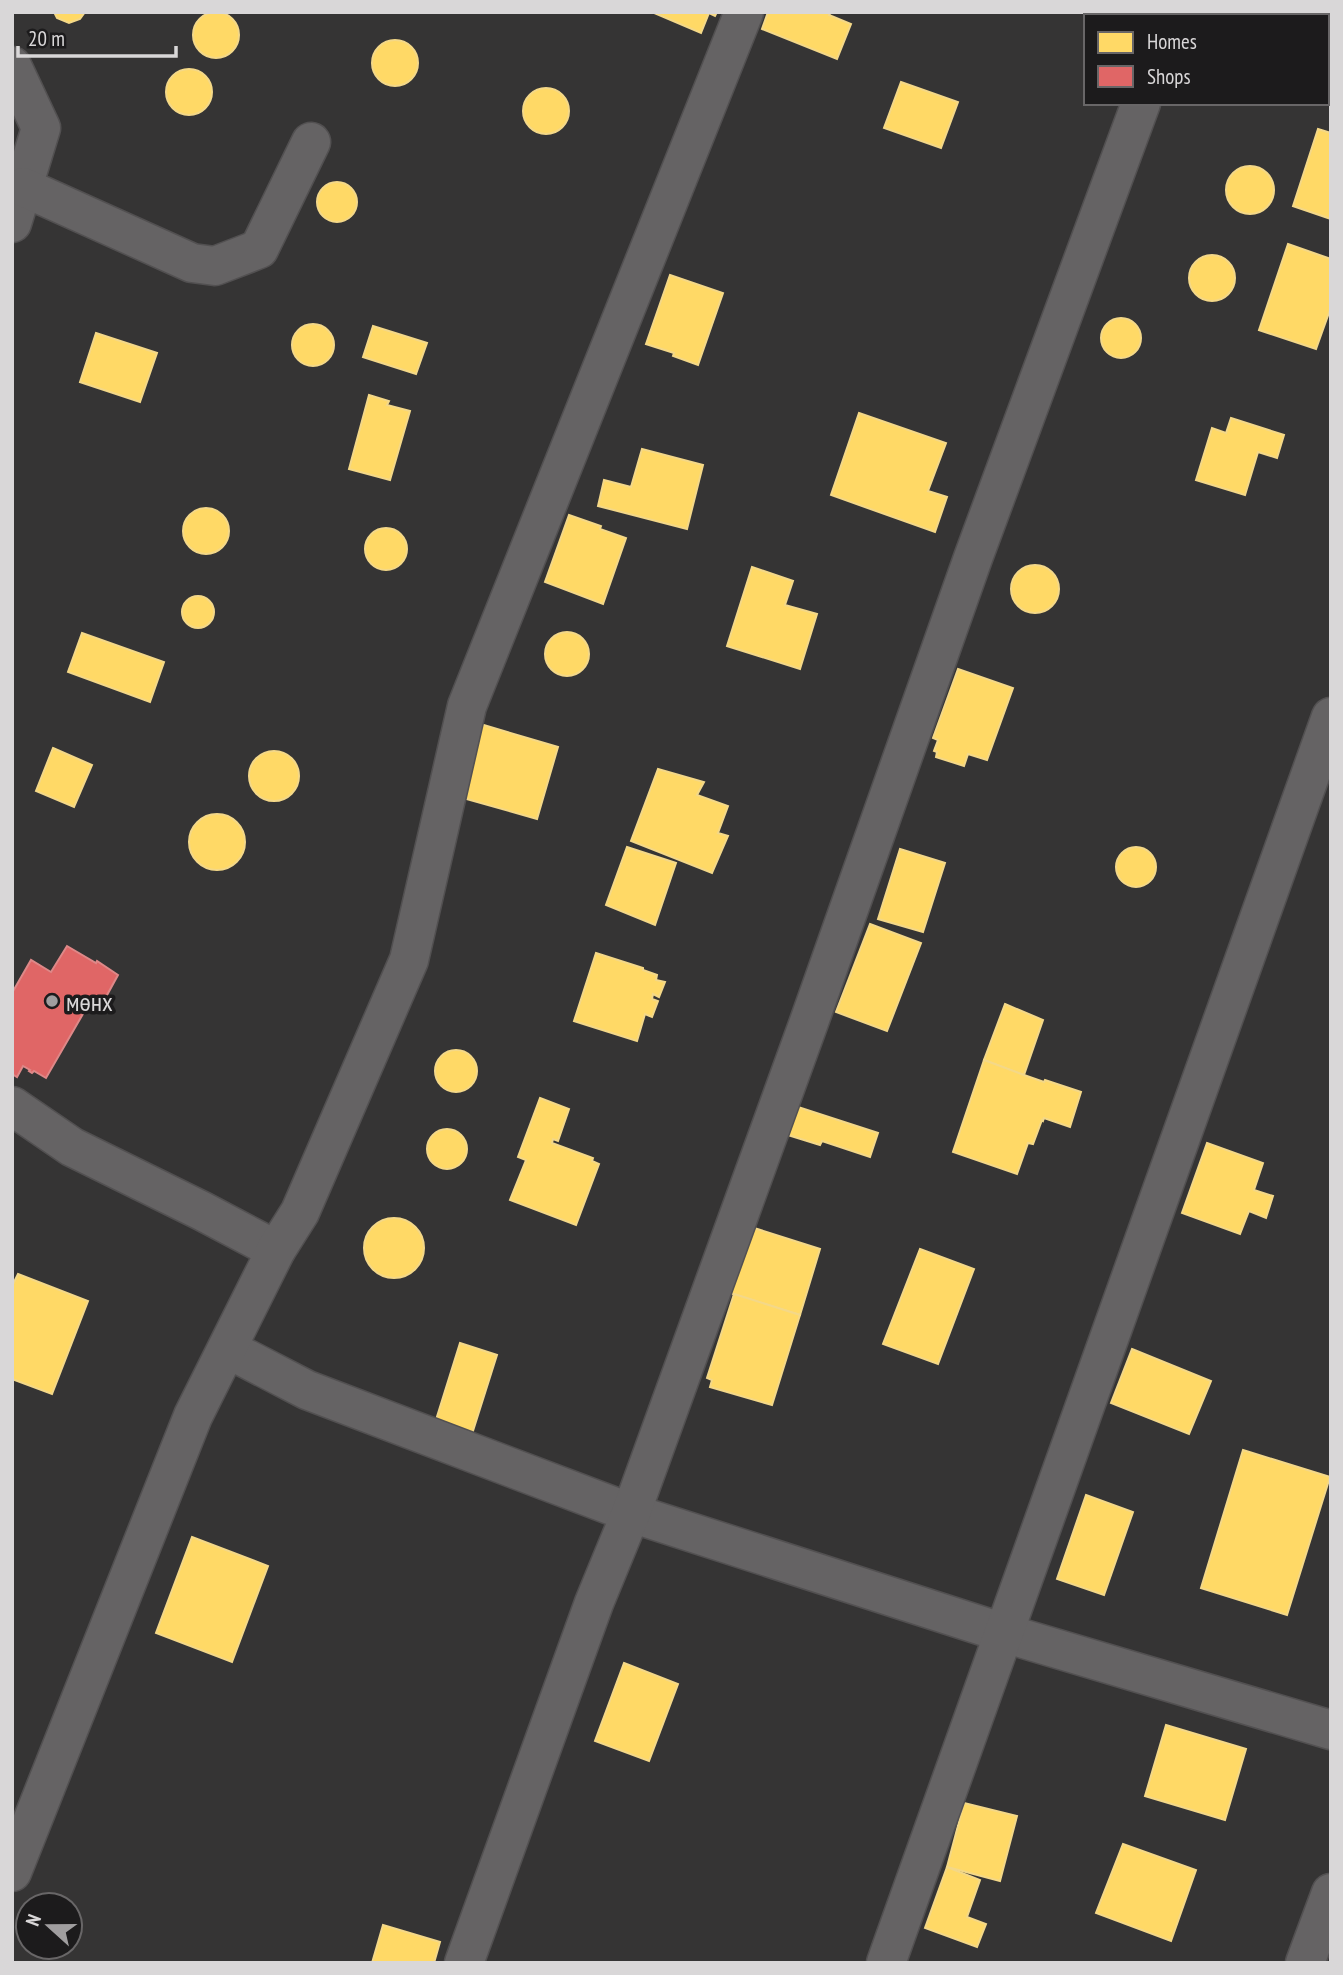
<svg xmlns="http://www.w3.org/2000/svg" width="1343" height="1975" font-family="'PT Sans Narrow',sans-serif">
  <style>
    .homes { fill: #ffd966; stroke: #f4d888; stroke-width: 2 }
    .shops { fill: #e06666; stroke: #de8888; stroke-width: 2 }
    .lines { fill: none; stroke-linecap: round; stroke-linejoin: round }
    .minor-casing { stroke: #525051; stroke-width: 41 }
    .minor { stroke: #656364; stroke-width: 38 }
    .poi-dot { fill: #a09e9f; stroke: #1c1b1c; stroke-width: 2.5 }
    .labels { text-anchor: middle; dominant-baseline: central; stroke-width: 7; stroke-linejoin: round; paint-order: stroke }
    .poi-label { font-size: 26px; fill: #d9d7d8; stroke: #1c1b1c; text-anchor: start }
  </style>
  <rect width="100%" height="100%" fill="#353434"/>
  <g class="homes">
    <path d="M54,12H85L80,19L69,23L57,18Z"/>
    <path d="M652,12H717L715,16L709,13L701,33Z"/>
    <path d="M768,12H831L829,15L851,24L837,59L762,29Z"/>
    <circle cx="216" cy="35" r="23"/>
    <circle cx="395" cy="63" r="23"/>
    <circle cx="189" cy="92" r="23"/>
    <path d="M901,82L958,102L941,148L884,128Z"/>
    <circle cx="546" cy="111" r="23"/>
    <path d="M1318,129L1331,133V219L1293,206Z"/>
    <circle cx="1250" cy="190" r="24"/>
    <circle cx="337" cy="202" r="20"/>
    <path d="M1288,244L1331,259V307L1316,349L1259,330Z"/>
    <circle cx="1212" cy="278" r="23"/>
    <path d="M670,275L723,293L698,365L673,356L674,353L646,344Z"/>
    <circle cx="1121" cy="338" r="20"/>
    <circle cx="313" cy="345" r="21"/>
    <path d="M373,326L427,343L416,374L363,357Z"/>
    <path d="M96,333L157,353L140,402L80,382Z"/>
    <path d="M369,395L389,401L387,405L410,411L390,480L349,469Z"/>
    <path d="M859,413L946,443L928,491L947,497L935,532L831,495Z"/>
    <path d="M1231,418L1284,435L1277,458L1258,452L1245,495L1196,480L1212,428L1226,433Z"/>
    <path d="M642,449L703,465L687,529L598,506L604,480L631,487Z"/>
    <circle cx="206" cy="531" r="23"/>
    <path d="M569,515L601,526L600,529L626,538L603,604L545,582Z"/>
    <circle cx="386" cy="549" r="21"/>
    <circle cx="1035" cy="589" r="24"/>
    <path d="M752,567L793,581L785,605L817,614L800,669L727,646Z"/>
    <circle cx="198" cy="612" r="16"/>
    <circle cx="567" cy="654" r="22"/>
    <path d="M82,633L164,662L150,702L68,672Z"/>
    <path d="M958,669L1013,688L987,760L968,754L964,766L936,757L937,752L934,751L938,740L933,738Z"/>
    <path d="M477,723L558,747L537,819L456,796Z"/>
    <path d="M53,748L92,765L74,807L36,791Z"/>
    <circle cx="274" cy="776" r="25"/>
    <path d="M658,769L704,782L697,795L728,806L718,833L728,836L712,873L631,841Z"/>
    <circle cx="217" cy="842" r="28"/>
    <path d="M627,847L676,863L655,925L606,905Z"/>
    <circle cx="1136" cy="867" r="20"/>
    <path d="M900,849L945,863L923,932L878,919Z"/>
    <path d="M870,924L921,943L887,1031L836,1012Z"/>
    <path d="M596,953L643,968V970L657,975L656,980L665,982L659,997L653,994L652,999L658,1001L652,1017L645,1014L637,1041L574,1021Z"/>
    <path d="M1005,1004L1043,1020L1024,1075L984,1060Z"/>
    <circle cx="456" cy="1071" r="21"/>
    <path d="M984,1060L1024,1075L1044,1082L1045,1080L1081,1092L1070,1127L1044,1118L1043,1121L1042,1120L1033,1144L1028,1143L1017,1174L953,1152Z"/>
    <path d="M540,1098L569,1109L558,1141L553,1139L552,1143L593,1158L592,1161L599,1164L576,1225L510,1200L526,1160L518,1157Z"/>
    <path d="M798,1107L878,1133L870,1157L822,1141L820,1145L788,1135Z"/>
    <circle cx="447" cy="1149" r="20"/>
    <path d="M1207,1143L1263,1163L1254,1190L1273,1196L1266,1218L1249,1211L1240,1234L1182,1213Z"/>
    <circle cx="394" cy="1248" r="30"/>
    <path d="M751,1227L820,1249L800,1315L727,1292Z"/>
    <path d="M920,1249L974,1269L938,1364L883,1344Z"/>
    <path d="M18,1274L88,1301L52,1394L12,1379V1286Z"/>
    <path d="M734,1294L800,1315L772,1405L710,1387L712,1380L707,1378Z"/>
    <path d="M460,1343L497,1355L472,1434L435,1423Z"/>
    <path d="M1132,1349L1211,1381L1189,1434L1111,1403Z"/>
    <path d="M1243,1450L1330,1477L1287,1615L1201,1588Z"/>
    <path d="M1086,1495L1133,1512L1104,1595L1057,1579Z"/>
    <path d="M192,1537L268,1566L232,1662L156,1633Z"/>
    <path d="M624,1663L678,1684L649,1761L595,1741Z"/>
    <path d="M1166,1725L1246,1749L1225,1820L1145,1796Z"/>
    <path d="M964,1803L1017,1816L1000,1881L947,1867Z"/>
    <path d="M1123,1844L1196,1870L1171,1941L1096,1913Z"/>
    <path d="M947,1867L980,1880L967,1917L986,1924L977,1947L925,1928Z"/>
    <path d="M383,1925L440,1942L434,1963H372Z"/>
  </g>
  <path class="shops" d="M67,946L96,963L97,961L118,975L101,1006L91,1000L46,1078L34,1071L32,1073L29,1071L30,1070L23,1066L17,1077L12,1074V993L31,960L51,972Z"/>
  <g class="lines">
    <g class="minor-casing">
      <g id="minor">
        <path d="M1174,16L1175,12"/>
        <path d="M12,66L41,128L12,223"/>
        <path d="M23,187L192,263L215,266L259,249L311,142"/>
        <path d="M12,1106L72,1147L202,1211L276,1250"/>
        <path d="M228,1349L307,1390L631,1513L1004,1633L1331,1730"/>
        <path d="M12,1872L193,1416L276,1250L300,1212L409,960L467,706L744,12"/>
        <path d="M464,1963L594,1603L631,1513L809,1022L973,558L1141,103"/>
        <path d="M886,1963L1331,717"/>
        <path d="M1305,1963L1331,1893"/>
      </g>
    </g>
    <use href="#minor" class="minor"/>
  </g>
  <circle class="poi-dot" cx="52" cy="1001" r="7"/>
  <g class="labels">
    <g class="poi-label">
      <text x="66" y="1001">мөнх</text>
    </g>
  </g>
  <rect width="1343" height="1975" fill="none" stroke="#d9d7d8" stroke-width="28"/>
  <rect x="1084" y="14" width="245" height="91" fill="#1c1b1c" stroke="#686667" stroke-width="2"/>
  <rect x="1098" y="32" width="35" height="21" fill="#ffd966" stroke="#686667" stroke-width="2"/>
  <text x="1147" y="49" font-size="21" fill="#d9d7d8">Homes</text>
  <rect x="1098" y="66" width="35" height="21" fill="#e06666" stroke="#686667" stroke-width="2"/>
  <text x="1147" y="84" font-size="21" fill="#d9d7d8">Shops</text>
  <g transform="translate(49 1926) rotate(291)"><circle r="33" fill="#1c1b1c" stroke="#686667" stroke-width="2"/>
  <path d="M0-5L12 26L0 18L-12 26Z" fill="#a09e9f"/>
  <text y="-10" font-size="19" font-weight="bold" text-anchor="middle" fill="#d9d7d8">N</text>
  </g>
  <path d="M18 46v10h158v-10" fill="none" stroke="#d9d7d8" stroke-width="3.5"/>
  <text x="28" y="46" font-size="21" fill="#d9d7d8" stroke="#1c1b1c" stroke-width="5" paint-order="stroke">20 m</text>
</svg>
